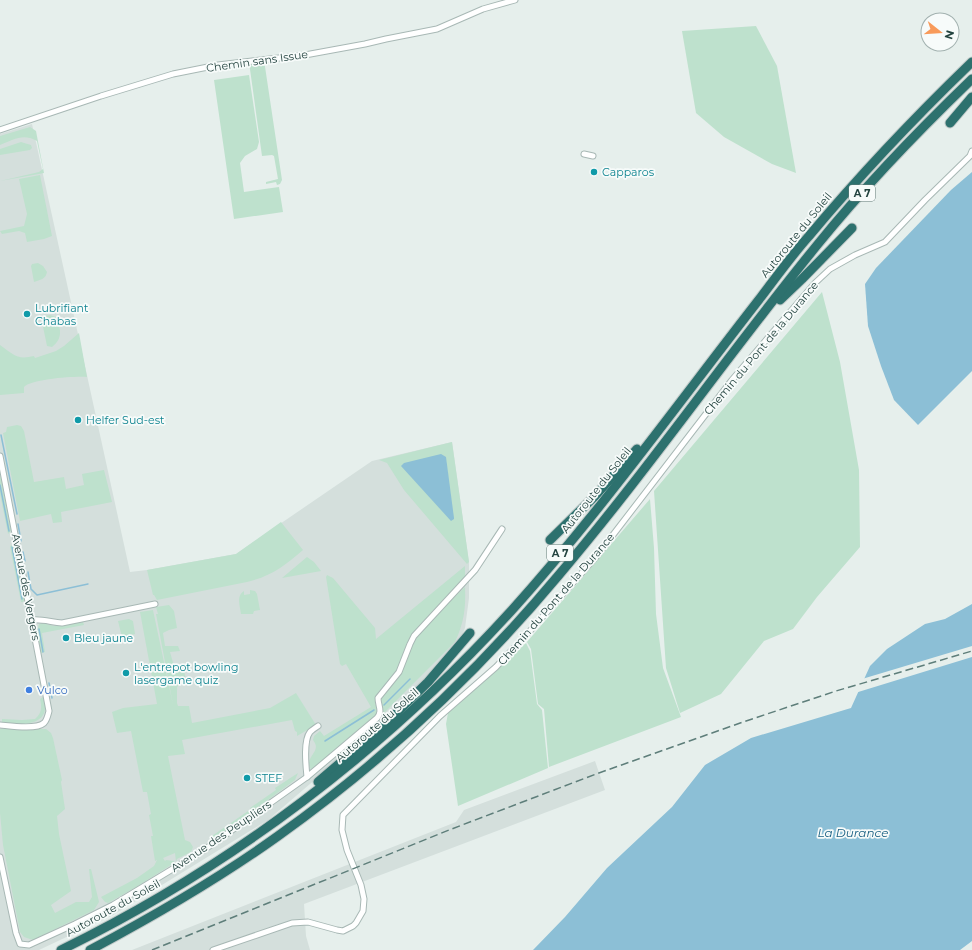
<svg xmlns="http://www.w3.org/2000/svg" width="972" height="950" font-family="Montserrat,sans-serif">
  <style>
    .built { fill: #d4dfdc }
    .green { fill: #bee1cd }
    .water { fill: #8cbfd6 }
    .pier { fill: #e6efec }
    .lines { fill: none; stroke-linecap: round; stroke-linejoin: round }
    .stream { stroke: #8cbfd6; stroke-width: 1.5 }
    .minor-casing { stroke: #a8b8b5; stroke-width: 7 }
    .motorway-casing { stroke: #c1cac9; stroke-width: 11 }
    .minor { stroke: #fff; stroke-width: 5 }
    .motorway { stroke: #2d716e; stroke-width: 9 }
    .rail { stroke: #5e7e7a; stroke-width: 1.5; stroke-dasharray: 8 4; stroke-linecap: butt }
    .culture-dot { fill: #0f9aa8; stroke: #f7fbfa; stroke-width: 1.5 }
    .shop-dot { fill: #3f7fe0; stroke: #f7fbfa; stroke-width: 1.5 }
    .labels { text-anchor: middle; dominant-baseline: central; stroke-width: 3.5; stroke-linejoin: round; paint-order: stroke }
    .shield { fill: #f7fbfa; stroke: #637a77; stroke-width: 1 }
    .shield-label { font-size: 10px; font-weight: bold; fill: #23433f }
    .street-label { font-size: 11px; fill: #23433f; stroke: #f7fbfa }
    .culture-label { font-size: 11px; fill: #0d838f; stroke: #f7fbfa; text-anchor: start }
    .shop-label { font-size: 11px; fill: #366cbe; stroke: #f7fbfa; text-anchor: start }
    .water-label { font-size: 12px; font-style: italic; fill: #196083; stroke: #f7fbfa }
  </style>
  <rect width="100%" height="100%" fill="#e6efec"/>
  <g class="built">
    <path d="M32,124L130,572L147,570L236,554L372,461L452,442L469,562V598L465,628L459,643L374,729L268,820L113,915L39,950H0V134Z"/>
    <path d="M595,761L605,790L304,904L306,936L310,950H132L456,822L464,810Z"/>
  </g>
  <g class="green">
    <path d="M756,26L777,66L796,173L772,164L724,137L696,113L682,31Z"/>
    <path d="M264,60L282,180L280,184L277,185L276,182L266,184V182L278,179L274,156L272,155L262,156L249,62Z"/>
    <path d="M249,75L259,142L257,149L245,156L240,163L244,192L279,187L283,212L234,219L214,80Z"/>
    <path d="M30,127L36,131L44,173L0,181L39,172L43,169L37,141C22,133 14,140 0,145V136Z"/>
    <path d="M21,142L31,145L32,148L30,150L0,155V149Z"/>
    <path d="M40,175L52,236L44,239L27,242L25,233L19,231L2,234L0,231L24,226L27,214L19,179Z"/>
    <path d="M38,263L43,266L47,272C46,279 40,280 34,282L31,266L32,264Z"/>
    <path d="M822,292L840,362L859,470L860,547L817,597L793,629L764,641L721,694L680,713L666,668L654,491Z"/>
    <path d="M50,315L56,317C61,330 63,338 52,347L47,346L41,317Z"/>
    <path d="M79,333L87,377C75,376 31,379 24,387V393L0,395V345C14,355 17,360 34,356L35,358L56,351L64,346Z"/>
    <path d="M17,425L21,426L24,431L34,482L64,477L66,489L84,485L82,474L104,470L112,502L61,512L62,522L53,523L51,514L20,521L3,433L6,432L7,427Z"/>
    <path d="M452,442L469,562L467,564L404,490L387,463L379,460Z"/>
    <path d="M0,473L11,531L8,534L0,494Z"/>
    <path d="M650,499L654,548L656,614L663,668L681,717L549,767L544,709L538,704L531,649L527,642Z"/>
    <path d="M281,522L303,550C284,566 272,576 247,582L157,600L154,595H153L147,570L236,554Z"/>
    <path d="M11,545L15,548L25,599L23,602H21L10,547Z"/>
    <path d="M307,557L314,562L321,571L282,578Z"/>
    <path d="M465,566V578C449,596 430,614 415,633C406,644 405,661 397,673C390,685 375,688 375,704L378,709L376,715L334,750L322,762L311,770C310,768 309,765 309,763C310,754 321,750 313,740L314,736L320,731L324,736L371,707L346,664L342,666L340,664L326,577L327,575L333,578L375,628L376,639Z"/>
    <path d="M465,587C466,608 464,623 455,642L381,716C386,708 379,704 381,696L400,676L413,642L416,636L440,611Z"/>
    <path d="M250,590L255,591L257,594L260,610L254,611L253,614H241C240,606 236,596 244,591V595L250,594Z"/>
    <path d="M169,605L174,611L177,628L169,630L163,633L165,646H178L180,651L170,652L174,666H175L176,669L182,668L184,670L186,681L185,683H181L177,687V703L178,706H189L192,723L270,708L296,693L316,725L297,736V732L295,731L292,720L182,740L185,754L168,756L185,840L190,842L193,847L191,852L177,859L176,862L175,853L163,858L165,861L166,860L174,861V863L138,886L108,903L105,902L101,897L137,878L154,866L157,860L155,861L151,836H153L149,815L151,814L147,792H143L131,731L117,733L112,712L123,708L157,704L140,612L153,610L173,705L156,614H158L156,607Z"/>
    <path d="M129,619L133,621L135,634L122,637L118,621Z"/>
    <path d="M83,622L84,625L42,633L45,652L41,653L37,631L39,624L42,623L54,626Z"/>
    <path d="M526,643L530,651L537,704L542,710L548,768L458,806L446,724L448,713Z"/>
    <path d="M43,697C54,726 21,726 2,723V719L22,720L35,719C42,713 42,707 40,699Z"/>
    <path d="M0,729H46L51,733L53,738L62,780L61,782L65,809L57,816L59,834L71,891L51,905L55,913L76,902H89L92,897L89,869H91L99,902L94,910L33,940L24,937L20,932L3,845L0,813Z"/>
    <path d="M298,773L295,780L215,839L209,838L251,809L250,808L276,790L275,788Z"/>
  </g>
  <g class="water">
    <path d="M972,172V371L918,425L894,400L881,366L868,326L865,284L876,268L951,190Z"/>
    <path d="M441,454L446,457L454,518V519L451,521L401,466L404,463Z"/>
    <path d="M972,604V941L960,950H533L565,917L607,868L672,807L705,765L751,738L851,708L870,666L887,649L925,624L945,619Z"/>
  </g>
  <path class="pier" d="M972,646V657L855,693L862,679Z"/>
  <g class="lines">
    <g class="stream">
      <path d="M1,435L17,514"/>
      <path d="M0,485L9,531"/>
      <path d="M18,524L21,541"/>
      <path d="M12,547L22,599"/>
      <path d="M23,552L25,561"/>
      <path d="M28,572L31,589L37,595L88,584"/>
      <path d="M39,629L43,652"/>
      <path d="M49,683L52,698"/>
      <path d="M384,705L410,679"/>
      <path d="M325,741L374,710"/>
    </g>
    <g class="minor-casing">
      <g id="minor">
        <path d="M0,130L101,96L173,74L218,65L305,55L365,44L386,39L437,29L483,9L515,0"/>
        <path d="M584,154L593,156"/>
        <path d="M0,456L49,711C48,715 47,720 44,723C36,730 11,726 0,725"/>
        <path d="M32,620C42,619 51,622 62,623L155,604"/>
        <path d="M307,777C306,766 303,741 310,732C312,730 315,728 318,726"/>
        <path d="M0,857L16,933L20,944L29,945L75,924L113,905L204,850L307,777L377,718C383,711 378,706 378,698L399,672L410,644L414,636L475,570L502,529"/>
        <path d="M213,950L292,923L308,922L337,930L343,931L353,926L356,923L363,911L364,899L361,885L347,850L342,830L343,815L440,716L496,667L529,632L596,557L732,380L815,283L830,269L855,255L885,242L925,200L970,156L972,151"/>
      </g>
    </g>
    <g class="motorway-casing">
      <g id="motorway">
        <path d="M950,123L972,97"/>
        <path d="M780,300L802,279L852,228"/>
        <path d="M550,540L595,496L637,449"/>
        <path d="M318,782L383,726L428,682L470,633"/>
        <path d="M61,950C231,867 385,750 512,610C601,511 679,402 761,297C777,276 792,255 809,236C860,175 915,117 972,62"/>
        <path d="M90,950C154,916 218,879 278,836C382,762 476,674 558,576C649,469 729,353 818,244C865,186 918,131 972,79"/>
      </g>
    </g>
    <use href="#minor" class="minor"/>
    <use href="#motorway" class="motorway"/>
    <path class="rail" d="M152,950L449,830L596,774L743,722L836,691L972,651"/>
  </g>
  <g class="culture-dot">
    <circle cx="594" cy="172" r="4"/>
    <circle cx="27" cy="314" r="4"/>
    <circle cx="78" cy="420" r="4"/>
    <circle cx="66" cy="638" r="4"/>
    <circle cx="126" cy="673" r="4"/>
    <circle cx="247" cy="778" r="4"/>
  </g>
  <circle class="shop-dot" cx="29" cy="690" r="4"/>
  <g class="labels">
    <g class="shield">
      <rect x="849" y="185" width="26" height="16" rx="3"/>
      <rect x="547" y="545" width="26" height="16" rx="3"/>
    </g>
    <g class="shield-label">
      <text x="862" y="193">A 7</text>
      <text x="560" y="553">A 7</text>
    </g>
    <g class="street-label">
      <text transform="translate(257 61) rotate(-8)">Chemin sans Issue</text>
      <text transform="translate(796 235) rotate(-51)">Autoroute du Soleil</text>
      <text transform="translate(761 348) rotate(-50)">Chemin du Pont de la Durance</text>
      <text transform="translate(596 490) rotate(-52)">Autoroute du Soleil</text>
      <text transform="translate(26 587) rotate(79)">Avenue des Vergers</text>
      <text transform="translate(556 599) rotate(-49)">Chemin du Pont de la Durance</text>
      <text transform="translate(377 725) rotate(-41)">Autoroute du Soleil</text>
      <text transform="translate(221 836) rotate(-34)">Avenue des Peupliers</text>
      <text transform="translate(113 908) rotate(-29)">Autoroute du Soleil</text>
    </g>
    <g class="culture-label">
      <text x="602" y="172">Capparos</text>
      <text x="35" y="308">Lubrifiant<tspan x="35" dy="13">Chabas</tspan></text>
      <text x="86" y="420">Helfer Sud-est</text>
      <text x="74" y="638">Bleu jaune</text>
      <text x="134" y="667">L'entrepot bowling<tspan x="134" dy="13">lasergame quiz</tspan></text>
      <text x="255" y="778">STEF</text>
    </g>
    <g class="shop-label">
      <text x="37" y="690">Vulco</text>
    </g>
    <g class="water-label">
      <text x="853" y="832">La Durance</text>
    </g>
  </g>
  <g transform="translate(940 32) rotate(107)"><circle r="19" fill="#f7fbfa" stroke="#a2b1af"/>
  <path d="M0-3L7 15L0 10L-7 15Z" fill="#f89a5a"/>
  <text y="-6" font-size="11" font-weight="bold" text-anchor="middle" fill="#23433f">N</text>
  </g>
</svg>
